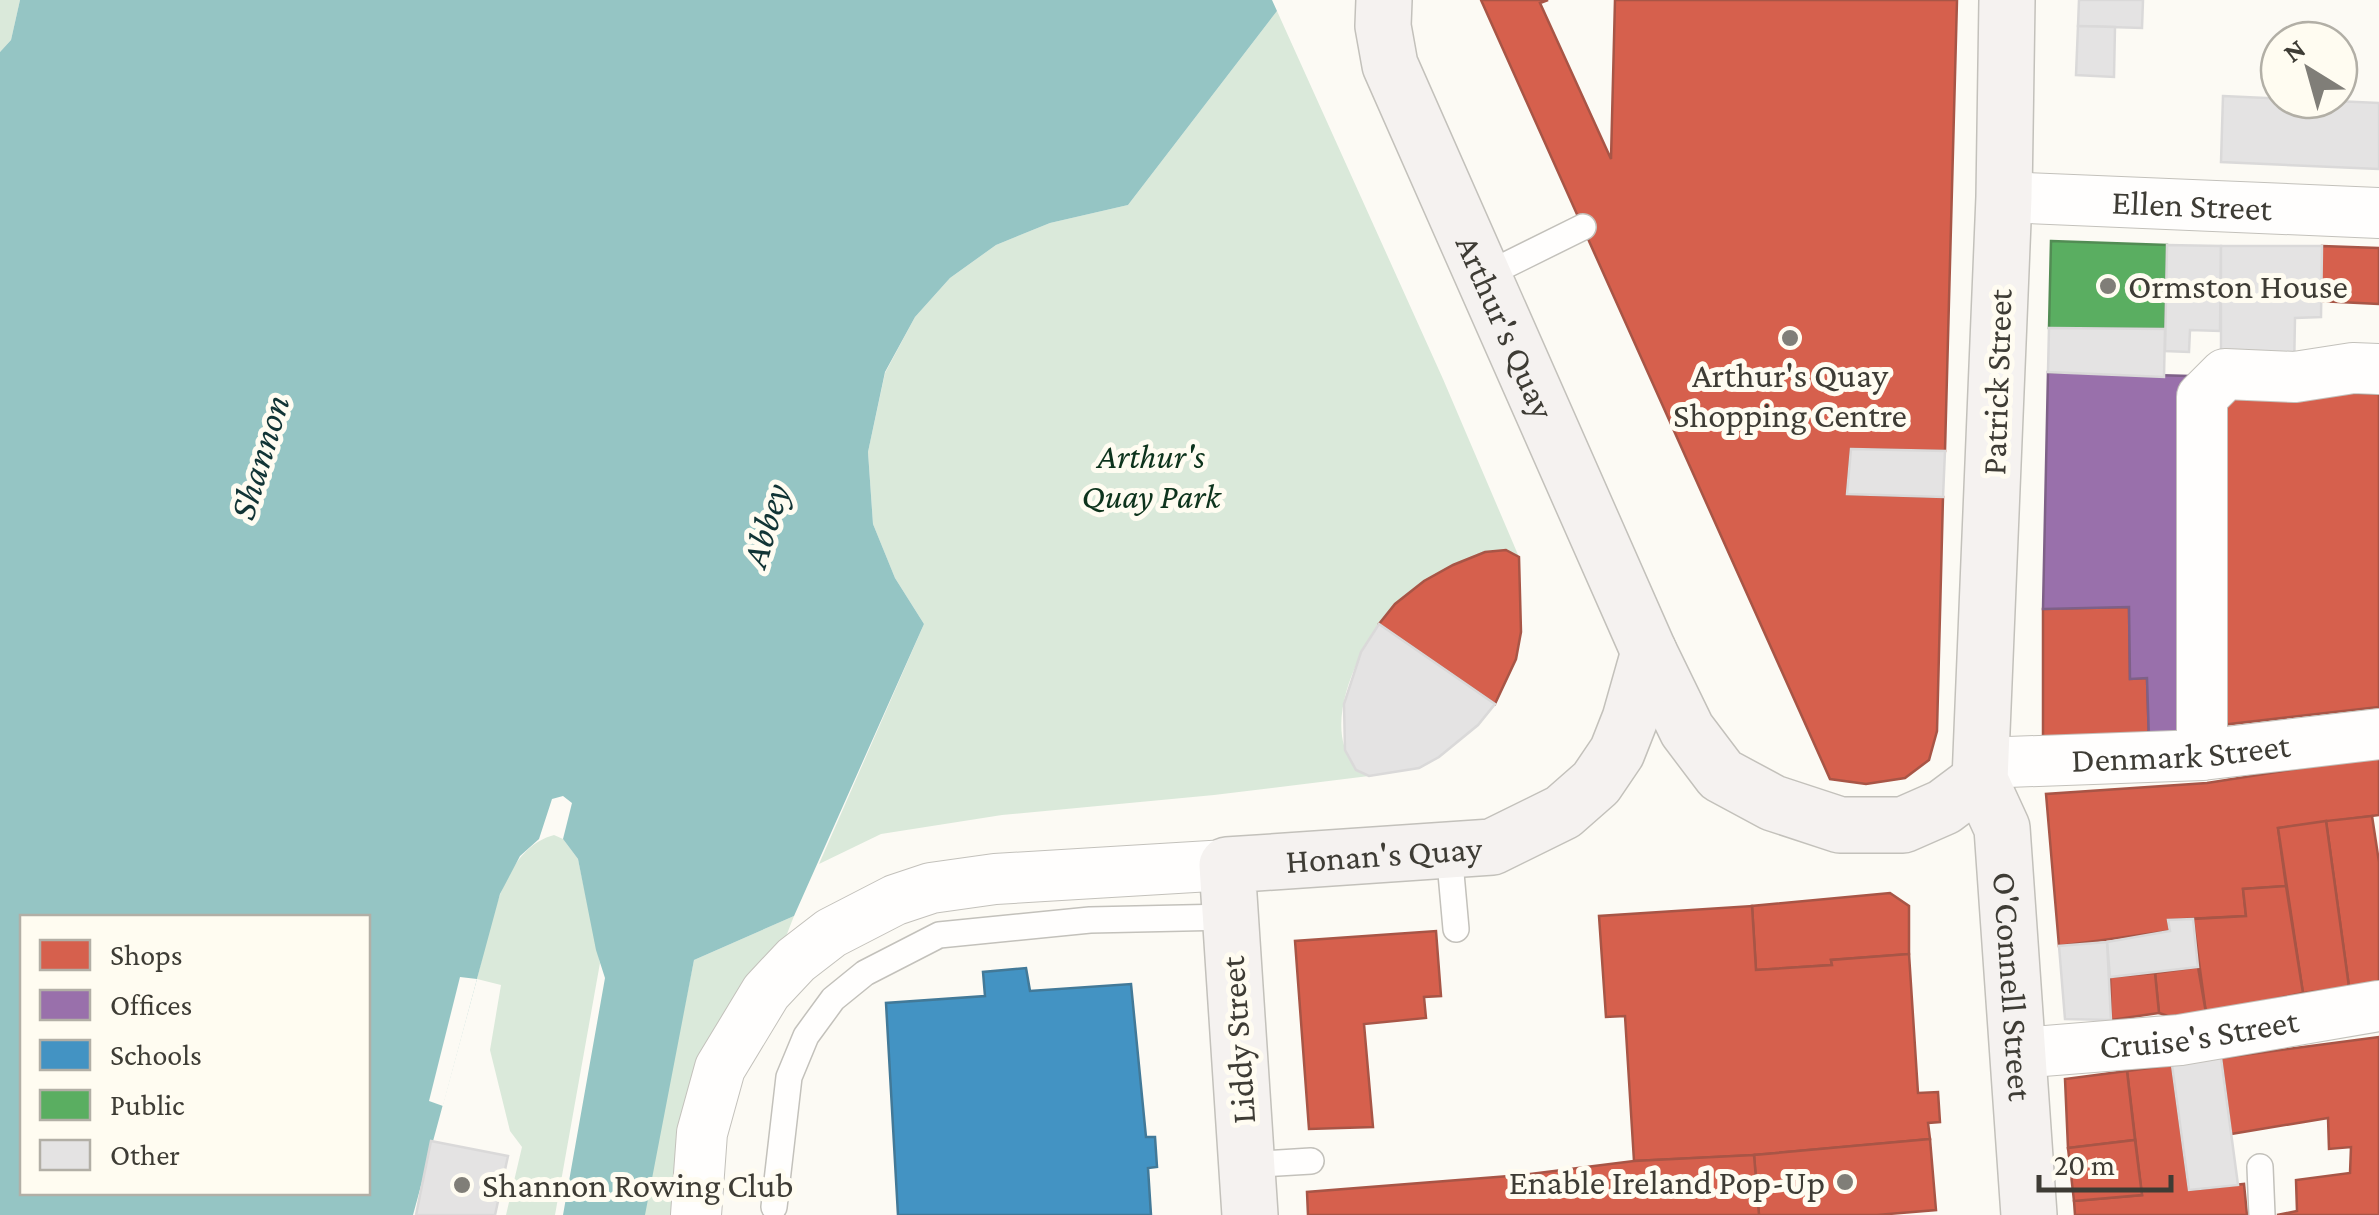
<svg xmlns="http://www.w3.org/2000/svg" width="2379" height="1215" font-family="'Crimson Pro',serif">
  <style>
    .green { fill: #dae9da }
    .water { fill: #95c5c4; fill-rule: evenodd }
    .pier { fill: #fcfaf4 }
    .shops { fill: #d6604d; stroke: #a85546; stroke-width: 2.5 }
    .offices { fill: #9970ab; stroke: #7e6088; stroke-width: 2.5 }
    .schools { fill: #4393c3; stroke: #427998; stroke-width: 2.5 }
    .public { fill: #5aae61; stroke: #528c54; stroke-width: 2.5 }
    .building { fill: #e4e3e3; stroke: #dad9d9; stroke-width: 2.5 }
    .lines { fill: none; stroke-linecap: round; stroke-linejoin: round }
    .lane-casing { stroke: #c3c1bb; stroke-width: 28 }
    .street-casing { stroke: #c3c1bb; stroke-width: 52 }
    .secondary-casing { stroke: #c3c1bb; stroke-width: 58 }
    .lane { stroke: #fffefd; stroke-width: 25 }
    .street { stroke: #fffefd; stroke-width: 50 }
    .secondary { stroke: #f5f2f0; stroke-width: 55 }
    .poi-dot { fill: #807e78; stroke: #fffcf1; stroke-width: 4 }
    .labels { text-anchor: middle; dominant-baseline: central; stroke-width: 10; stroke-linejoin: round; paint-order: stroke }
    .street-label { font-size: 35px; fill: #3e3c35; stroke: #fffcf1 }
    .poi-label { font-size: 35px; fill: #3e3c35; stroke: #fffcf1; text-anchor: start }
    .park-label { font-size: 35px; font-style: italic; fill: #0d331c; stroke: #fffcf1 }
    .water-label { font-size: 38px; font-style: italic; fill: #113435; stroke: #fffcf1 }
  </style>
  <rect width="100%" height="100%" fill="#fcfaf4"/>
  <g class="green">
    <path d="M0,0H20L11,40L0,52Z"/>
    <path d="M1277,11L1443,379L1519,557C1500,548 1486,552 1467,559C1441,569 1415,585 1395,605C1360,640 1309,744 1369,776L1214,795L1002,815L881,834L819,864L924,624L895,578L873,524L868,452L885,373L915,317L950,278L996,245L1050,223L1128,205Z"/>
    <path d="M554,835L563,839L578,859L600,963L555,1215H506L522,1147L510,1131L490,1050L501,985L477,979C489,934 500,849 554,835Z"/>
    <path d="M794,916L677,1215H642L694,960Z"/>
  </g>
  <path class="water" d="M20,0H1272L1277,11L1128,205L1050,223L996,245L950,278L915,317L885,372L868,452L873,524L895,578L924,624L794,916L694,960L645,1215H563L605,978L596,950L578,859L563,839L572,803L563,796L552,799L539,839L520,856L500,894L413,1215H0V52L11,40ZM22,918H368V1192H22Z"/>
  <path class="pier" d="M460,977L477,979L443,1106L429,1101Z"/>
  <g class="shops">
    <path d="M1481,0H1548L1540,3L1611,159L1615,0H1957L1945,451L1851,449L1847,494L1943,497L1937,731L1929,760L1905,778L1866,784L1830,779Z"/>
    <path d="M2322,246L2379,248V304L2319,301Z"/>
    <path d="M2237,389L2379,394V707L2221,725L2214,412Z"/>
    <path d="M1506,550L1519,557L1521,632L1516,659L1495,704L1379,624L1395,604L1424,581L1453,565L1485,552Z"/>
    <path d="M2129,607L2130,679L2147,678L2149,741L2043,739V609Z"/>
    <path d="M2379,756V815L2278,828L2286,886L2243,889L2246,916L2168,920L2170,931L2059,946L2046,794L2207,783Z"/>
    <path d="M2372,816L2379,862V981L2349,987L2326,821Z"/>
    <path d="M2326,821L2349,987L2303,993L2278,828Z"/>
    <path d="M2286,886L2303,993L2206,1013L2193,919L2246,916L2243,889Z"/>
    <path d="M1890,893L1909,906V954L1831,960L1832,965L1756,970L1752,906Z"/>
    <path d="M1752,906L1756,970L1832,965L1831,960L1909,954L1918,1093L1938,1092L1940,1122L1928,1123L1930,1139L1754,1155L1634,1161L1625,1016L1606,1017L1599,916Z"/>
    <path d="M1436,931L1441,996L1424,997L1426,1018L1364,1024L1373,1127L1309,1129L1295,941Z"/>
    <path d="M2198,967L2206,1013L2168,1016L2159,1013L2155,973Z"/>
    <path d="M2155,973L2159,1013L2111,1020L2110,977Z"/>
    <path d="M2379,1037V1215H2277L2297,1211L2296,1180L2350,1173L2351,1147L2329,1149L2328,1118L2231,1134L2221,1058Z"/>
    <path d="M2172,1065L2189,1190L2244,1184L2247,1215H2075L2074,1201L2142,1195L2127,1071Z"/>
    <path d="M2127,1071L2135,1140L2068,1148L2065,1079Z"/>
    <path d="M1930,1139L1936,1210L1877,1215H1759L1754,1155Z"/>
    <path d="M2135,1140L2142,1195L2074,1201L2068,1148Z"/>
    <path d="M1754,1155L1759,1215H1308L1307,1192L1522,1175L1634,1161Z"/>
  </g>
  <path class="offices" d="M2048,372L2189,376L2195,738L2149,741L2147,678L2130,679L2129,607L2043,609Z"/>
  <path class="schools" d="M1026,968L1030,991L1131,984L1146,1137H1155L1157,1167L1148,1168L1151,1215H898L886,1003L985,996L983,972Z"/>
  <path class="public" d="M2051,241L2167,245L2165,329L2049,328Z"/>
  <g class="building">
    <path d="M2079,0H2143L2142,28L2078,26Z"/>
    <path d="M2078,26L2115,27L2114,77L2076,75Z"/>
    <path d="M2223,96L2379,103V169L2221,162Z"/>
    <path d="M2167,245L2221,246L2220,331L2190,330L2189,352L2165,351Z"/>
    <path d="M2221,246H2322L2321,317L2295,318L2294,371L2221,369Z"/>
    <path d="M2049,328L2165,329L2164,377L2048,372Z"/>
    <path d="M1851,449L1945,451L1943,497L1847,494Z"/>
    <path d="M1379,624L1495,704L1478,725L1439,757L1419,768L1369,776L1356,770L1345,750L1344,704L1361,652Z"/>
    <path d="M2193,919L2198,967L2110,977L2107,942L2170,931L2168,920Z"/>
    <path d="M2107,942L2111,1020L2065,1019L2059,946Z"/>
    <path d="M2221,1058L2238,1185L2189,1190L2172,1065Z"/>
    <path d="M431,1141L508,1156L495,1215H416Z"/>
  </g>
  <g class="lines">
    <g class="lane-casing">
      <g id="lane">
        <path d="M1482,277L1583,227"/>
        <path d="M1449,851L1456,929"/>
        <path d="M1247,1165L1311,1161"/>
        <path d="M2260,1167L2262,1215"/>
        <path d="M774,1207L789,1077L806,1036L833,999L865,973L939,935L1090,920L1229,917"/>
      </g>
    </g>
    <g class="street-casing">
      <g id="street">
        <path id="s1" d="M2004,197L2379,213"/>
        <path d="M2202,755V397L2225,374L2295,377L2353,368L2379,369"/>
        <path id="s2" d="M1981,763L2202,755L2379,734"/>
        <path id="s3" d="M2020,1053L2180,1040L2379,1006"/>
        <path d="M696,1215L702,1133L720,1068L766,992L796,960L831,933L895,900L931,888L995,879L1227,865"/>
      </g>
    </g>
    <g class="secondary-casing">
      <g id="secondary">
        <path id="s4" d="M1384,0L1383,26L1390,65L1649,652L1687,730L1721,775L1773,803L1840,825H1903L1944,807L1980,780"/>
        <path id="s5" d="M2007,0L2004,197L1980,780L2002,828L2029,1215"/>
        <path id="s6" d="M1250,1215L1227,865L1492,847L1563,812L1596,783L1617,752L1630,719L1649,652"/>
      </g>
    </g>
    <use href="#lane" class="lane"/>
    <use href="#street" class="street"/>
    <use href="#secondary" class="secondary"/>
  </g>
  <g class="poi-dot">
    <circle cx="2108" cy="286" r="10"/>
    <circle cx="1790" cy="338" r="10"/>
    <circle cx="1845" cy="1182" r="10"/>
    <circle cx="462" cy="1185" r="10"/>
  </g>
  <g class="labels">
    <g class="street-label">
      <text stroke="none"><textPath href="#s1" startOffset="188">Ellen Street</textPath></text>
      <text stroke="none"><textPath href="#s4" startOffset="352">Arthur's Quay</textPath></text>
      <text transform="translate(1997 382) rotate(-88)">Patrick Street</text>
      <text stroke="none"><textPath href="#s2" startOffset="200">Denmark Street</textPath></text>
      <text stroke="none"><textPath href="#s6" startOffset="508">Honan's Quay</textPath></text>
      <text stroke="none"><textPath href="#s5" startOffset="992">O'Connell Street</textPath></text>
      <text stroke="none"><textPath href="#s3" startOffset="180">Cruise's Street</textPath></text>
      <text transform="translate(1238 1040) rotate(-94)">Liddy Street</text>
    </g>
    <g class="poi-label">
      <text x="2128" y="286">Ormston House</text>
      <text x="1790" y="375" text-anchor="middle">Arthur's Quay<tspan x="1790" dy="40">Shopping Centre</tspan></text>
      <text x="1825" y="1182" text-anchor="end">Enable Ireland Pop-Up</text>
      <text x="482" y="1185">Shannon Rowing Club</text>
    </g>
    <g class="park-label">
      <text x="1151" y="456">Arthur's<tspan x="1151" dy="40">Quay Park</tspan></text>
    </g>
    <g class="water-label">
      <text transform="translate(259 457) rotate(-73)">Shannon</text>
      <text transform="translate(765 525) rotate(-73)">Abbey</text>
    </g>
  </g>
  <rect x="20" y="915" width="350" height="280" fill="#fffcf1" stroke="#b2afa6" stroke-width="2.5"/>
  <rect x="40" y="940" width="50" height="30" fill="#d6604d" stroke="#b2afa6" stroke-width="2.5"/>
  <text x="110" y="965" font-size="30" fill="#3e3c35">Shops</text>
  <rect x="40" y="990" width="50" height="30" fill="#9970ab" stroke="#b2afa6" stroke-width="2.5"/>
  <text x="110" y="1015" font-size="30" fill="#3e3c35">Offices</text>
  <rect x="40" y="1040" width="50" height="30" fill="#4393c3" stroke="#b2afa6" stroke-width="2.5"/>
  <text x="110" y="1065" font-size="30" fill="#3e3c35">Schools</text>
  <rect x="40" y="1090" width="50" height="30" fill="#5aae61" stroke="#b2afa6" stroke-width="2.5"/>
  <text x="110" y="1115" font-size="30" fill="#3e3c35">Public</text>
  <rect x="40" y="1140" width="50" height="30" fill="#e4e3e3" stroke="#b2afa6" stroke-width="2.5"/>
  <text x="110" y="1165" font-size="30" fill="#3e3c35">Other</text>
  <g transform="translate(2309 70) rotate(323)"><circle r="48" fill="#fffcf1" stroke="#b2afa6" stroke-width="2.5"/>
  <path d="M0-8L18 38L0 25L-18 38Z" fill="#807e78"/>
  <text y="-15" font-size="28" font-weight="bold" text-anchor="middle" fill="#3e3c35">N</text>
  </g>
  <path d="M2039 1175v15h132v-15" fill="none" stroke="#3e3c35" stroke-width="5"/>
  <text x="2054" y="1175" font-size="30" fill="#3e3c35" stroke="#fffcf1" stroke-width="8" paint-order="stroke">20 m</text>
</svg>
